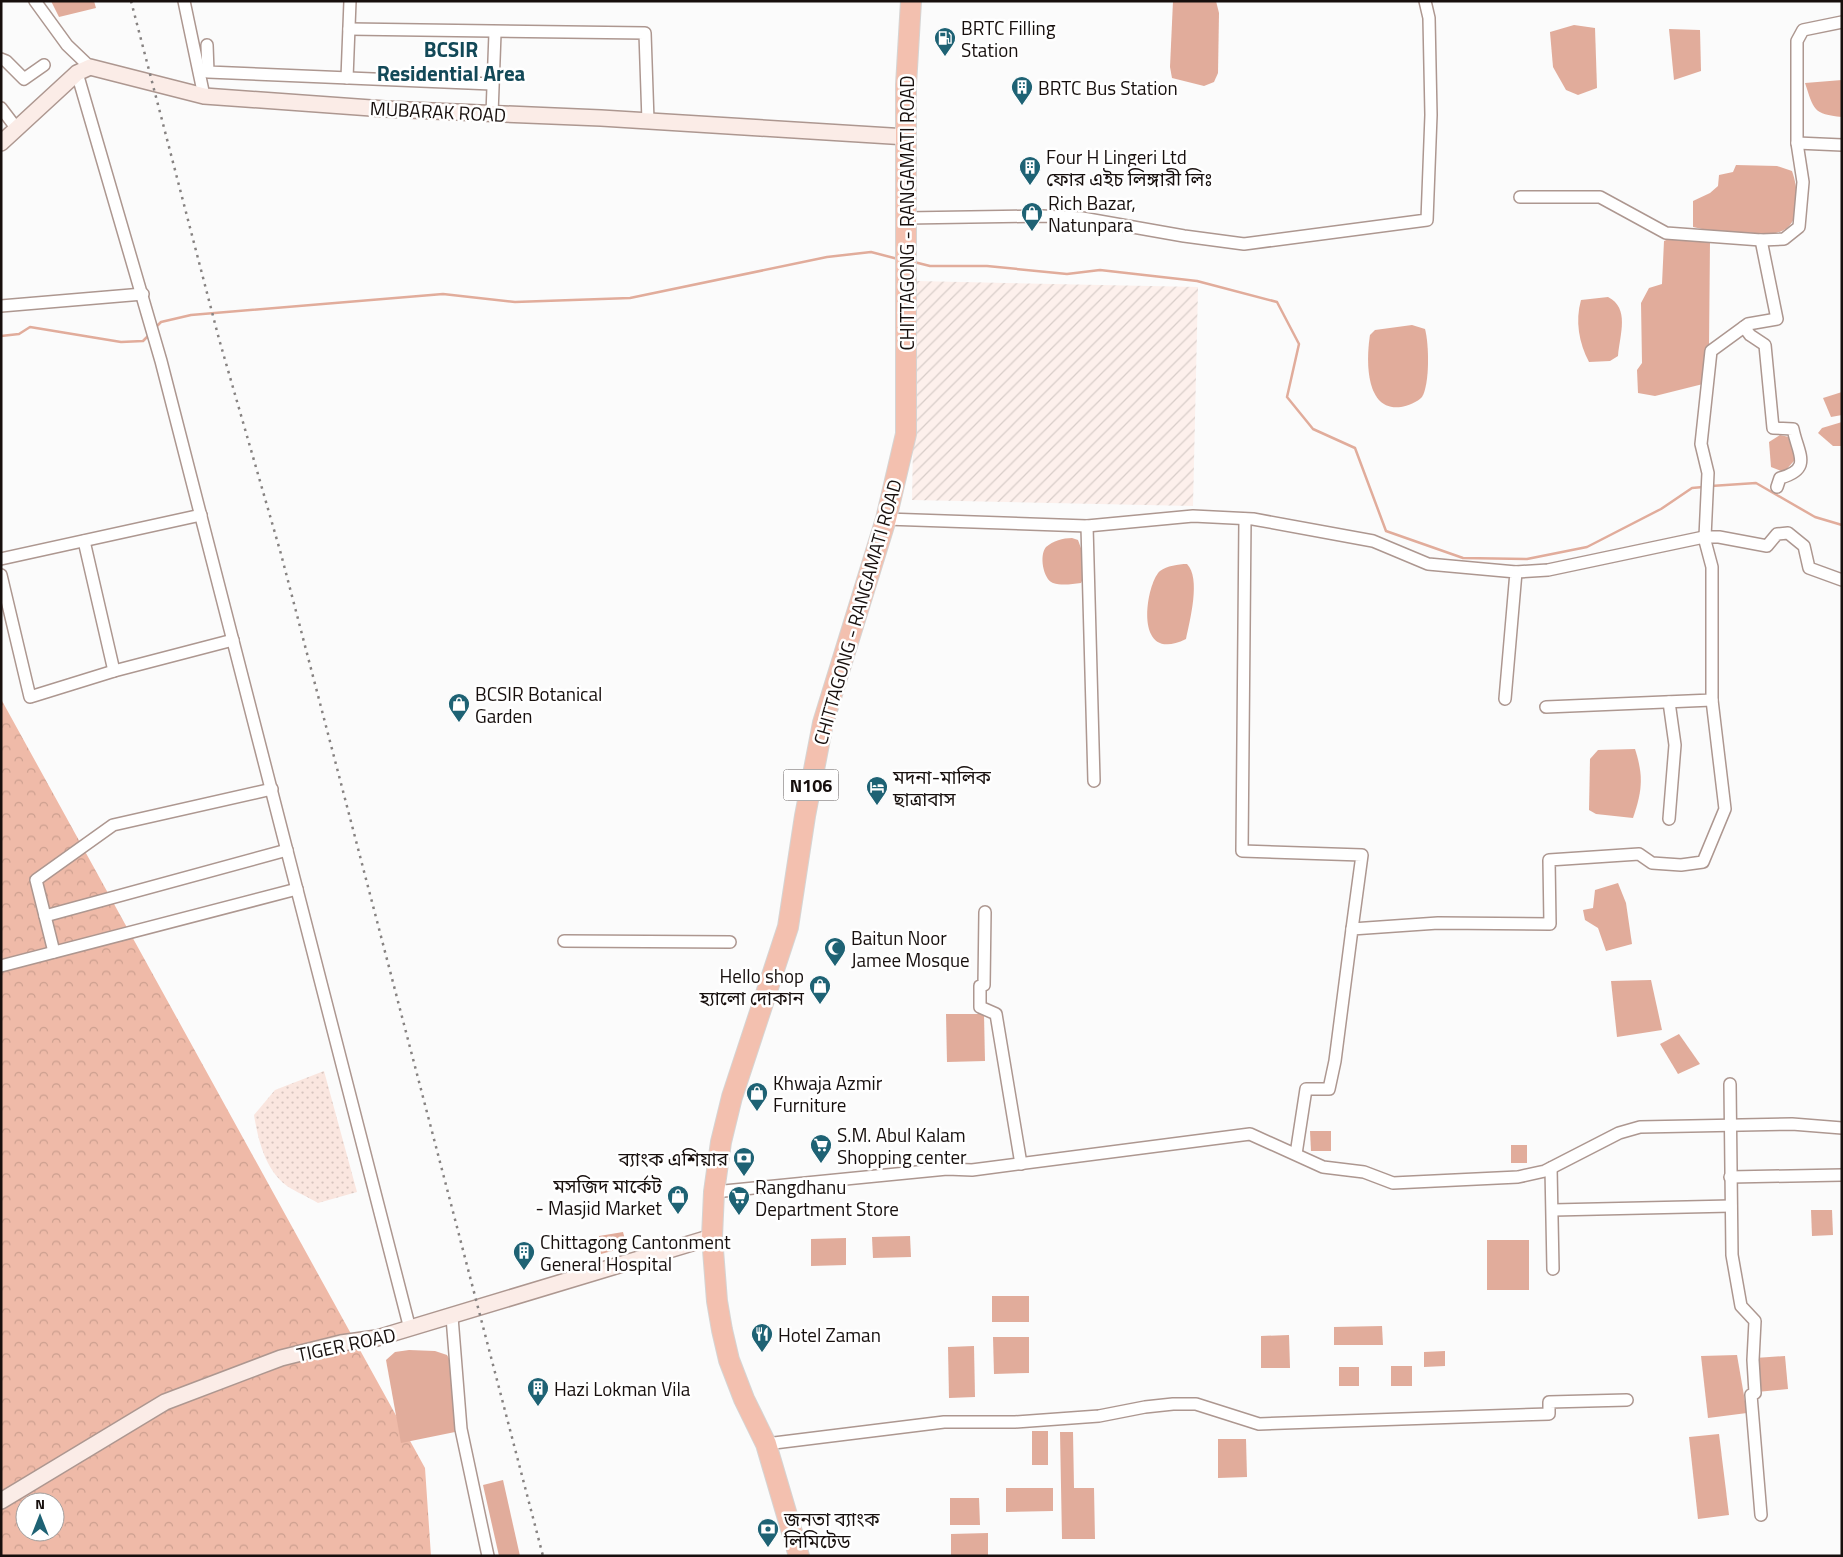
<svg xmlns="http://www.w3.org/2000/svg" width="1843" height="1557" font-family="'Titillium Web','Noto Sans Bengali',sans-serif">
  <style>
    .industrial { fill: url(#industrial-furrows) }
    .forest { fill: url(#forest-crowns); fill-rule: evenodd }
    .park { fill: url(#park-dots) }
    .water { fill: #e1ac9b }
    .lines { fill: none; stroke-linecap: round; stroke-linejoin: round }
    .stream { stroke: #e1ac9b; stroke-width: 2.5 }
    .street-casing { stroke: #ad9790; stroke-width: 14 }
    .secondary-casing { stroke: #ad9790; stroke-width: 18 }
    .highway-casing { stroke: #d5d4d3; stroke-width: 22 }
    .street { stroke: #fff; stroke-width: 11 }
    .secondary { stroke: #fbece7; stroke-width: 15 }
    .highway { stroke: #f3c0af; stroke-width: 20 }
    .rail { stroke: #868281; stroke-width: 2.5; stroke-dasharray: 2.5 5; stroke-linecap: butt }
    .labels { text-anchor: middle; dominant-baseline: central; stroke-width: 5; stroke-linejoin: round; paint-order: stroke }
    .shield { fill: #fff; stroke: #5d5756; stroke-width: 1 }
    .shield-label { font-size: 18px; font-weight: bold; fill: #170f0d }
    .poi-label { font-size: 19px; fill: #170f0d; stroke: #fff; text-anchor: start }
    .street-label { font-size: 19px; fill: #170f0d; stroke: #fff }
    .quarter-label { font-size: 21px; font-weight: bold; fill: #134958; stroke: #fff }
  </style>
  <defs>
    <pattern id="industrial-furrows" width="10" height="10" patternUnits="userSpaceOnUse" patternTransform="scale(1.25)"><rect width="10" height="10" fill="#fdf0ec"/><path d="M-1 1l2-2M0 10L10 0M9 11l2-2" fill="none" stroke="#d8cdc9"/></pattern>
    <pattern id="forest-crowns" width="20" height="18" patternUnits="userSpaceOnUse" patternTransform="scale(1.25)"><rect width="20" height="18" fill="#efbaa8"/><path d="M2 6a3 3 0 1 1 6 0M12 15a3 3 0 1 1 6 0" fill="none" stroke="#cc9f8f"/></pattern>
    <pattern id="park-dots" width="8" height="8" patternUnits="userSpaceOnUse" patternTransform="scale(1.25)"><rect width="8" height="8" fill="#fae6df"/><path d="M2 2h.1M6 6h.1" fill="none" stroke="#d6c4be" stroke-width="1.8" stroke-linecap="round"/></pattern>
  </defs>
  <rect width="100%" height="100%" fill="#fbfbfb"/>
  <path class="industrial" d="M916,281L1198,287L1193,506L912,500Z"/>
  <path class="forest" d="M1,699L425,1468L431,1556H1ZM25,1502H55V1532H25Z"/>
  <path class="park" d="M324,1071L357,1192L318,1203C308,1197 296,1192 287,1186C265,1170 258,1139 254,1115L275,1090Z"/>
  <g class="water">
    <path d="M51,1H94L96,8L59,17Z"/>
    <path d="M1173,1H1216L1219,13L1218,73L1214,82L1204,86L1172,78L1170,67Z"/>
    <path d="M1574,25L1595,28L1597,88L1578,95L1566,90L1553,67L1550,32Z"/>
    <path d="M1669,29L1700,30L1701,71L1674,80Z"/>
    <path d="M1842,80V117C1813,114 1814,110 1805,83Z"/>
    <path d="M1736,165L1777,166L1792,171C1798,188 1803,222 1782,231C1769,237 1753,234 1739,233C1723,232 1708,231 1693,227V201L1710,193L1718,186L1719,175L1733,172Z"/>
    <path d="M1671,238L1710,241L1709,346L1703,384L1655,396L1638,393L1637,370L1642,363L1641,303L1649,288L1662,284L1664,241Z"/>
    <path d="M1608,297C1630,308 1620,334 1618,356L1610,361L1589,362C1579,343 1575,321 1581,300Z"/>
    <path d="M1412,325L1425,329C1429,343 1430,384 1422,397C1418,402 1407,406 1401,407C1365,412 1366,360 1370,335L1375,330Z"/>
    <path d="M1842,392V415L1831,417L1823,398Z"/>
    <path d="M1842,422V446H1833L1818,433L1822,428Z"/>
    <path d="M1780,435L1789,437L1794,447V461L1784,472L1771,467L1769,442Z"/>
    <path d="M1072,538L1078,540L1082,551L1083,579L1081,583C1072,584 1062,586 1053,583C1043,579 1039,555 1046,547C1053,541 1063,538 1072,538Z"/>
    <path d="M1187,564C1201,578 1190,620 1186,639C1132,666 1146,583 1160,571C1167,566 1178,564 1187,564Z"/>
    <path d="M1635,749C1644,777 1642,791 1633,818L1596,814L1589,810L1590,759L1598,750Z"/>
    <path d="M1618,883L1626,903L1632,944L1606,951L1598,928L1585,920L1583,910L1593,908L1595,890Z"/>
    <path d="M1651,980L1662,1030L1617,1037L1611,981Z"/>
    <path d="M946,1014H984L985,1061L947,1062Z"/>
    <path d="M1679,1034L1700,1064L1678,1074L1660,1044Z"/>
    <path d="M1310,1131H1331V1151H1311Z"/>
    <rect x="1511" y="1145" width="16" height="18"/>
    <path d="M1811,1210H1832L1833,1235L1812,1236Z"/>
    <path d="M623,1232L627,1247L601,1254L599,1236Z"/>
    <path d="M910,1236L911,1257L873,1258L872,1237Z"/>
    <path d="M846,1238V1265L811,1266V1239Z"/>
    <rect x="1487" y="1240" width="42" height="50"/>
    <rect x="992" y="1296" width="37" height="26"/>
    <path d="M1382,1326L1383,1345H1334V1327Z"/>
    <path d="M1289,1335L1290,1368H1261V1336Z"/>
    <path d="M993,1337H1029V1373L994,1374Z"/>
    <path d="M974,1346L975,1397L949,1398L948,1347Z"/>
    <path d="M409,1350L435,1351L447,1355L451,1362L455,1432L401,1443L386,1360L395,1352Z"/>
    <path d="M1445,1351V1366L1424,1367V1352Z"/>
    <path d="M1737,1355L1747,1413L1708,1418L1701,1356Z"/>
    <path d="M1785,1356L1788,1389L1757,1392L1755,1358Z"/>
    <rect x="1391" y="1366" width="21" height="20"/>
    <rect x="1339" y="1367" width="20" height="19"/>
    <rect x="1032" y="1431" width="16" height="34"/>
    <path d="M1060,1432H1073L1074,1488H1094L1095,1539H1062Z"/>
    <path d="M1719,1434L1729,1515L1698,1519L1689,1437Z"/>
    <path d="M1218,1439H1246L1247,1477L1218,1478Z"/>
    <path d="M503,1480L520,1556H499L483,1485Z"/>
    <path d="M1006,1488H1053V1511L1006,1512Z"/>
    <path d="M950,1498H979L980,1525H950Z"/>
    <path d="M988,1533V1556H951V1534Z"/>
  </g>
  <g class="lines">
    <g class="stream">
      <path d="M914,262L930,266H987L1067,274L1100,270L1197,281L1277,302L1299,344L1287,397L1313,429L1355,448L1386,531L1463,558L1527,559L1587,547L1661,509L1692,488L1703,487"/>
      <path d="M154,329L161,322L191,315L443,294L515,302L630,298L827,257L871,252L898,259"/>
      <path d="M1,336L19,334L30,327L121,342L143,341L149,335"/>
      <path d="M1711,486L1756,483L1815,517L1842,525"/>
    </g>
    <g class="street-casing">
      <g id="street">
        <path d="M35,1L67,45L90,67"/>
        <path d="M184,1L204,96"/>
        <path d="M349,29L645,33L648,121"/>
        <path d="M207,45L208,72L492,84"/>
        <path d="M1,59L6,61L24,79L44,65"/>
        <path d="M77,73L161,361L410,1329"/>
        <path d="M347,78L350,1"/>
        <path d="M1,108L17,129"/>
        <path d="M492,114L495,33"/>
        <path d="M1797,143L1842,145"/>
        <path d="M1520,197H1600L1666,233L1761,240L1784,239L1799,227L1803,182L1797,143V41L1803,30L1842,22"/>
        <path d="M906,218L1042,216L1082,218L1184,236L1244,244L1427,220L1431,115L1429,18L1425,1"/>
        <path d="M1,306L143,294"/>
        <path d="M1744,327L1750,335L1765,345L1773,428L1793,429C1798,454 1813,469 1780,478L1777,487"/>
        <path d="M886,519L1087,526L1193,516L1253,519L1373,541L1428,564L1516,572L1505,699"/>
        <path d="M1245,519L1242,851L1362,855L1352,929"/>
        <path d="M1087,526L1094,781"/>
        <path d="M1705,537L1708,473L1701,444L1711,351L1748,324L1777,319L1761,240"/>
        <path d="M84,541L114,671"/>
        <path d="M1,559L201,515"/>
        <path d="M1516,572L1548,570L1704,537H1719L1767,546L1777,534L1788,533L1804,546L1809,568L1842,580"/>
        <path d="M1,575L30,697L114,671L233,640"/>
        <path d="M1669,702L1675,745L1669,819"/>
        <path d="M1546,707L1712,700V567L1704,537"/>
        <path d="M985,912L984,985L980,986V1007L996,1014L1021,1164"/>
        <path d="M45,916L287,850"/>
        <path d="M564,941L730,942"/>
        <path d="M54,952L36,880L113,825L272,789"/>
        <path d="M1,966L297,889"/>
        <path d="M1730,1084L1732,1255L1741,1306L1755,1321L1753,1360L1755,1393L1751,1395L1761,1515"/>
        <path d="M1296,1154L1306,1089H1329L1335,1061L1352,929L1438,923L1550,924L1549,860L1639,854L1652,863L1681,865L1703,862L1725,809L1712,700"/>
        <path d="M1551,1168L1553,1269"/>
        <path d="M1730,1177L1842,1175"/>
        <path d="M714,1192L947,1169L972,1170L1250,1134L1323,1167L1364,1172L1393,1183L1518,1177L1545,1171L1619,1133L1640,1127L1792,1124L1842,1128"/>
        <path d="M1553,1210L1731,1206"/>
        <path d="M452,1317L461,1429L488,1556"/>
        <path d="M766,1444L944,1422H1015L1099,1416L1145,1407L1173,1404H1196L1259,1424L1549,1414V1402L1627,1400"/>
      </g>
    </g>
    <g class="secondary-casing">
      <g id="secondary">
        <path d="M1,143L77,73L90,67L204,96L385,109L601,118L907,137"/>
        <path d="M1,1501L165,1402L281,1358L341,1343L377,1338L712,1237"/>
      </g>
    </g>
    <g class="highway-casing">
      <path id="highway" d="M799,1556L766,1444L744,1399L729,1360L722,1330L717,1301L712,1237L714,1192L721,1142L732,1097L788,927L805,816L823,723L886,519L906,434V85L911,1"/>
    </g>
    <use href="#street" class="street"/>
    <use href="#secondary" class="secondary"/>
    <use href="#highway" class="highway"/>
    <path class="rail" d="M131,1L219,339L281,554L543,1556"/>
  </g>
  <defs>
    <g id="fuel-pin" transform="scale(1.125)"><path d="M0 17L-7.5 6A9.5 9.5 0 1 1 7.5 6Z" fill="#1e6274" stroke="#fff"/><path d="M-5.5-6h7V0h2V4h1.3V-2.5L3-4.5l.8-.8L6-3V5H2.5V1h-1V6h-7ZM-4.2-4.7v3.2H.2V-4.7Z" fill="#fff"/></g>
    <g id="building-pin" transform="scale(1.125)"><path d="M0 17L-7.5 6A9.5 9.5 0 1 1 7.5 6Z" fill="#1e6274" stroke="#fff"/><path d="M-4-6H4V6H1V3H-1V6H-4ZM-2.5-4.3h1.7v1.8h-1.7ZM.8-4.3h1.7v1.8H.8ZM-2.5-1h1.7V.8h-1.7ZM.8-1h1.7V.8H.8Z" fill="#fff"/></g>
    <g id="shop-pin" transform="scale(1.125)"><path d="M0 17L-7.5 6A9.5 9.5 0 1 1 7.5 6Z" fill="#1e6274" stroke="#fff"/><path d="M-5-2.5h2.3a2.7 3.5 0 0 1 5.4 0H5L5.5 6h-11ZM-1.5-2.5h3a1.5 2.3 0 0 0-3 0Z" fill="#fff"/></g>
    <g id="hotel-pin" transform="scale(1.125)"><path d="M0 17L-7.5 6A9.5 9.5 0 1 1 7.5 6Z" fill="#1e6274" stroke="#fff"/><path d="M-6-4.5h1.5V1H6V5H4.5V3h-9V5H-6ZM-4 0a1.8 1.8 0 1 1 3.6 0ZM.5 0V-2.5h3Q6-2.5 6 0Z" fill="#fff"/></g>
    <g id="mosque-pin" transform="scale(1.125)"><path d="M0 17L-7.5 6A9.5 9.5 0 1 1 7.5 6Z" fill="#1e6274" stroke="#fff"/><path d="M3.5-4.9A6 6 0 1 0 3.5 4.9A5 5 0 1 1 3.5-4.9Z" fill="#fff"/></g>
    <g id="supermarket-pin" transform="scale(1.125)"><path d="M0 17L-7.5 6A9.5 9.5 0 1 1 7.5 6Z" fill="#1e6274" stroke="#fff"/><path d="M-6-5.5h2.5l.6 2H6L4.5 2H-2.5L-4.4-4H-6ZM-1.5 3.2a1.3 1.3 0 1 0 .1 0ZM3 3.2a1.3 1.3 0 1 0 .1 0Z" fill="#fff"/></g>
    <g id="bank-pin" transform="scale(1.125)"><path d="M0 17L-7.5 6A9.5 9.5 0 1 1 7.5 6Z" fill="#1e6274" stroke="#fff"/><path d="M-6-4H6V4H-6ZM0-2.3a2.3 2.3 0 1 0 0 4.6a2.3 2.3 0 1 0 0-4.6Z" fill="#fff"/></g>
    <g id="restaurant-pin" transform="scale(1.125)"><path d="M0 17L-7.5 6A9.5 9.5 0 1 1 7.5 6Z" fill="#1e6274" stroke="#fff"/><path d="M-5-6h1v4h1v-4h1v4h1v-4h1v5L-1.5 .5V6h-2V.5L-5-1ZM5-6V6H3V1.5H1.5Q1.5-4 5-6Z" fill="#fff"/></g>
  </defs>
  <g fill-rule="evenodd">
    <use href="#fuel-pin" x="945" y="38"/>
    <use href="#building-pin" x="1022" y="87"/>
    <use href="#building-pin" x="1030" y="167"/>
    <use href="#shop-pin" x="1032" y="213"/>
    <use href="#shop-pin" x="459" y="704"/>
    <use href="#hotel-pin" x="877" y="787"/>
    <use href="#mosque-pin" x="835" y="948"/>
    <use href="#shop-pin" x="820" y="986"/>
    <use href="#shop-pin" x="757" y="1093"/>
    <use href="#supermarket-pin" x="821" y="1145"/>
    <use href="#bank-pin" x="744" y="1158"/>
    <use href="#shop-pin" x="678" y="1196"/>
    <use href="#supermarket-pin" x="739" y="1197"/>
    <use href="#building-pin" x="524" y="1252"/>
    <use href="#restaurant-pin" x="762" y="1334"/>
    <use href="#building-pin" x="538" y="1388"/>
    <use href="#bank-pin" x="768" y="1529"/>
  </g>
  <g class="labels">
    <rect class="shield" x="783.5" y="769.5" width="55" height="31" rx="4"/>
    <g class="shield-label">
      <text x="811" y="785">N106</text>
    </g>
    <g class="poi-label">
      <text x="961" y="27">BRTC Filling<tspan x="961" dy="22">Station</tspan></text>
      <text x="1038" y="87">BRTC Bus Station</text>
      <text x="1046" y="156">Four H Lingeri Ltd<tspan x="1046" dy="22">ফোর এইচ লিঙ্গারী লিঃ</tspan></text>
      <text x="1048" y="202">Rich Bazar,<tspan x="1048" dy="22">Natunpara</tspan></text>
      <text x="475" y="693">BCSIR Botanical<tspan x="475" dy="22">Garden</tspan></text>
      <text x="893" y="776">মদনা-মালিক<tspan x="893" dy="22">ছাত্রাবাস</tspan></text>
      <text x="851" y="937">Baitun Noor<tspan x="851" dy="22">Jamee Mosque</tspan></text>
      <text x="804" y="975" text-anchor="end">Hello shop<tspan x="804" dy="22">হ্যালো দোকান</tspan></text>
      <text x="773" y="1082">Khwaja Azmir<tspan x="773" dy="22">Furniture</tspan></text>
      <text x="837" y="1134">S.M. Abul Kalam<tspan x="837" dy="22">Shopping center</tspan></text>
      <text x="728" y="1158" text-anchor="end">ব্যাংক এশিয়ার</text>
      <text x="662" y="1185" text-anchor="end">মসজিদ মার্কেট<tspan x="662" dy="22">- Masjid Market</tspan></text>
      <text x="755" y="1186">Rangdhanu<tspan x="755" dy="22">Department Store</tspan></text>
      <text x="540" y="1241">Chittagong Cantonment<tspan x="540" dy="22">General Hospital</tspan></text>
      <text x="778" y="1334">Hotel Zaman</text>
      <text x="554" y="1388">Hazi Lokman Vila</text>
      <text x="784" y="1518">জনতা ব্যাংক<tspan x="784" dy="22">লিমিটেড</tspan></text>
    </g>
    <g class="street-label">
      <text transform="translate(438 111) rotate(3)">MUBARAK ROAD</text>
      <text transform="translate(906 213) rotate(-90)">CHITTAGONG - RANGAMATI ROAD</text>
      <text transform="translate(857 612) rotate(-74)">CHITTAGONG - RANGAMATI ROAD</text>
      <text transform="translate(346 1344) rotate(-12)">TIGER ROAD</text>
    </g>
    <g class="quarter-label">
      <text x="451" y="49">BCSIR<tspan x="451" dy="24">Residential Area</tspan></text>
    </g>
  </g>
  <rect width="1843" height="1557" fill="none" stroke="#170f0d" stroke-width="5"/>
  <g transform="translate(40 1517)"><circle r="24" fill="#ffffff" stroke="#a29f9e"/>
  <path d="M0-4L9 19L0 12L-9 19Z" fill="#1e6274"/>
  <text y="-8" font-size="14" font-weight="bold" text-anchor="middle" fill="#170f0d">N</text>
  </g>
</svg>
